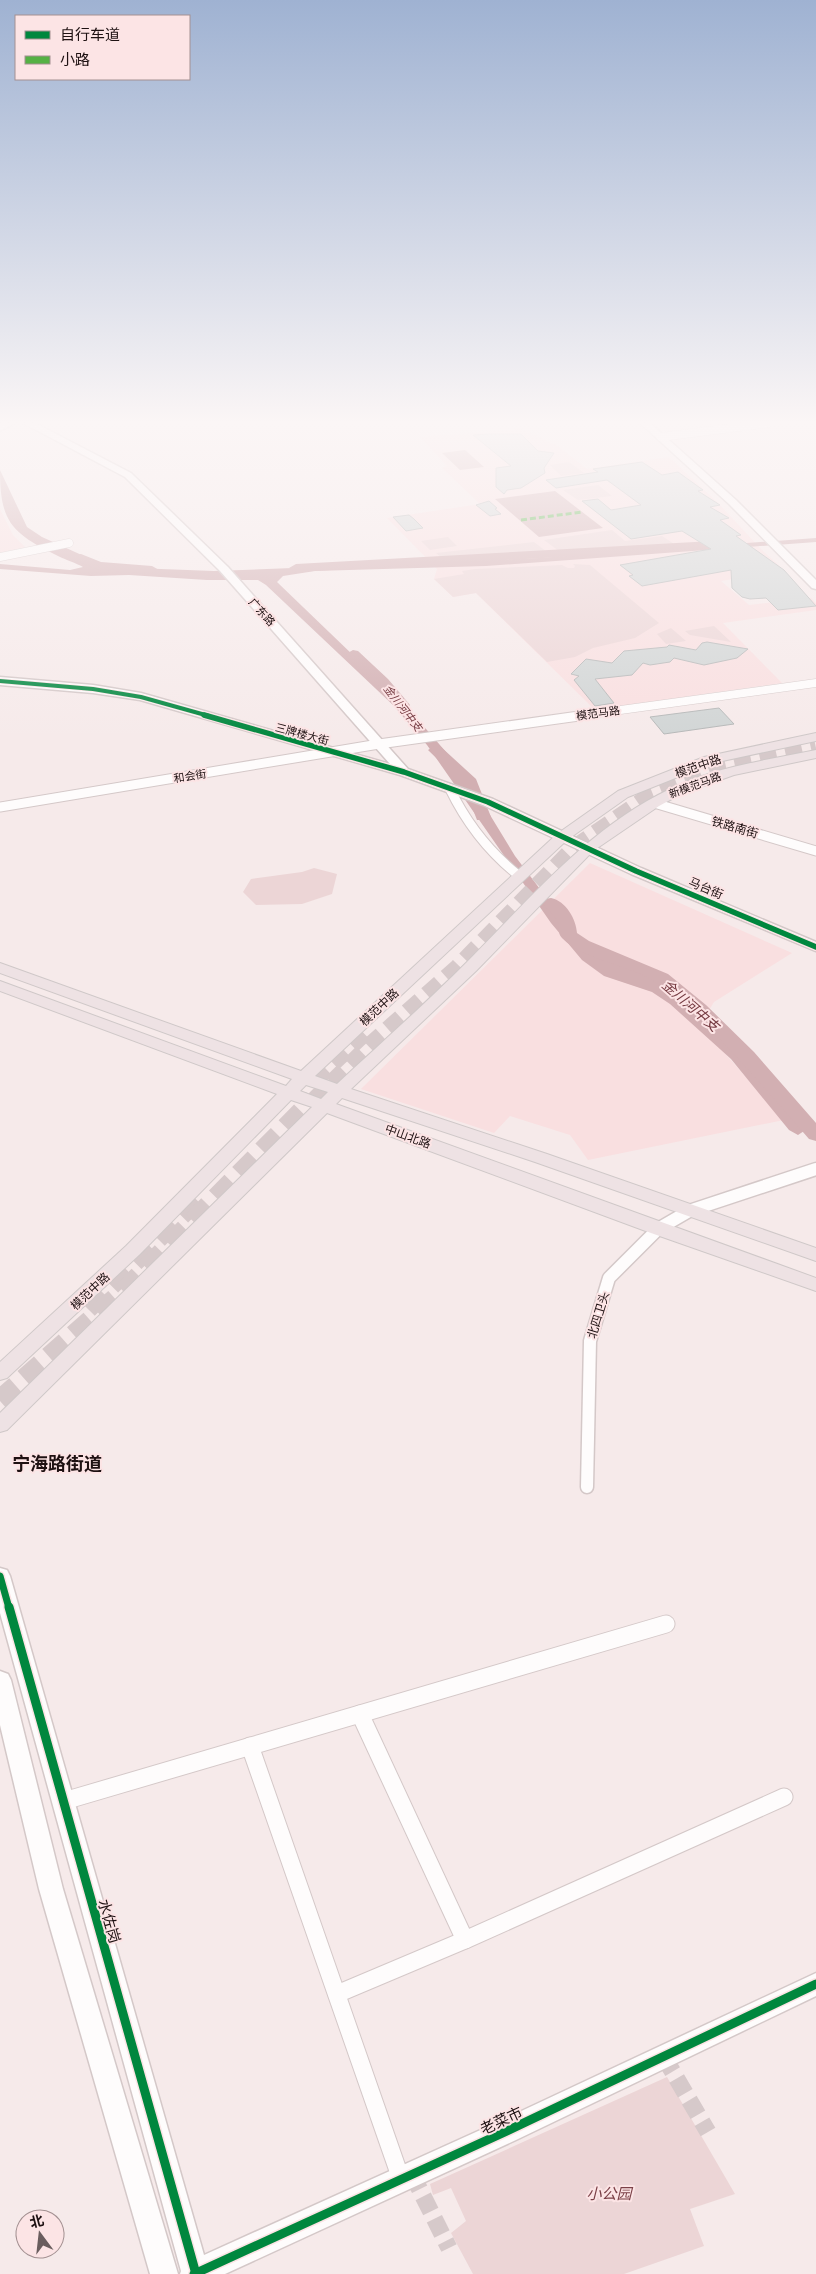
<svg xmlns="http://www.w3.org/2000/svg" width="816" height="2274" font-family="'PT Serif','Noto Sans SC',serif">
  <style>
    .built { fill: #f9dfe0 }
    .green { fill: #ecd5d6 }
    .water { fill: #d2afb2 }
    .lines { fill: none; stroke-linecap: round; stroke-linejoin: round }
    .river { fill: #d2afb2; fill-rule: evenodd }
    .building { fill: #d1d5d5; stroke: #b6b8b8 }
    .street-tunnel { stroke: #d6c9ca; stroke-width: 17; stroke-dasharray: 17 8; stroke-linecap: butt }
    .highway-tunnel-far1 { stroke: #d6c9ca; stroke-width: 17; stroke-dasharray: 17 9; stroke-linecap: butt }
    .highway-tunnel { stroke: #d6c9ca; stroke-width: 22; stroke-dasharray: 22 11; stroke-linecap: butt }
    .street-far3-casing { stroke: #d4c8c8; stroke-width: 9 }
    .street-far2-casing { stroke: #d4c8c8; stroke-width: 11 }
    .street-far1-casing { stroke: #d4c8c8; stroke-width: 15 }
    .street-casing { stroke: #d4c8c8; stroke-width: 19 }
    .secondary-casing { stroke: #d4c8c8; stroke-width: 3 }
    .primary-casing { stroke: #cfc8c8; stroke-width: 2 }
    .street-far3 { stroke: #fefcfc; stroke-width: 8 }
    .street-far2 { stroke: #fefcfc; stroke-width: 9 }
    .street-far1 { stroke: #fefcfc; stroke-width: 12 }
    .street { stroke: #fefcfc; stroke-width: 17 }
    .secondary { fill: #fefcfc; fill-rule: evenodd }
    .primary { fill: #eee2e4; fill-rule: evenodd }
    .quiet { stroke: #55b144; stroke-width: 3; stroke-dasharray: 6 3; stroke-linecap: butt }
    .cycleway-far3-casing { stroke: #fce4e5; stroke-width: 5.5 }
    .cycleway-far2-casing { stroke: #fce4e5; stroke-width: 8 }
    .cycleway-far1-casing { stroke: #fce4e5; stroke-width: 10 }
    .cycleway-casing { stroke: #fce4e5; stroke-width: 12 }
    .cycleway-far3 { stroke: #00873e; stroke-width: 4 }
    .cycleway-far2 { stroke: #00873e; stroke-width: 5.5 }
    .cycleway-far1 { stroke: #00873e; stroke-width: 7 }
    .cycleway { stroke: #00873e; stroke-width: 9 }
    .labels { text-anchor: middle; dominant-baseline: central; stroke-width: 4; stroke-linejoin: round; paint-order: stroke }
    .far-street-label { font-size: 11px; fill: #1e1112; stroke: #fce4e5 }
    .far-water-label { font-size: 11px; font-style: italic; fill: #753a41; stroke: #fce4e5 }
    .street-label { font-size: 12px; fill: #1e1112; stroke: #fce4e5 }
    .water-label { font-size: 14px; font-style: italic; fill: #753a41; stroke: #fce4e5 }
    .near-street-label { font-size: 15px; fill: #1e1112; stroke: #fce4e5 }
    .near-park-label { font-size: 15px; font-style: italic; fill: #7b4047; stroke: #fce4e5 }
    .district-label { font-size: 18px; font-weight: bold; fill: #1e1112; stroke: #fce4e5 }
  </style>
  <rect width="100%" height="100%" fill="#f6eaea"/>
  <g class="built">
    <path d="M522,429L558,446L587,469L669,457L720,505L761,549L785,571L721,581L749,605L811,598L816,603V610L723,623L782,683L609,708L606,704L592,707L476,593L453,597L434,579L437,569L387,518L480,504L442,468L447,466L420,437Z"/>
    <path d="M0,509L13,535L25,547L0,553Z"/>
    <path d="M590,863L792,953L714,1002L700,1025L784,1120L588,1160L570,1135L510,1116L494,1133L361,1089Z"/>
  </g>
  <g class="green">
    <path d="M569,462L584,473L561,476L550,465Z"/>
    <path d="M598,485L612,496L578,500L563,490Z"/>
    <path d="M612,530L625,541L662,536L677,546L563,554L544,540Z"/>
    <path d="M448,537L457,546L430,550L421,541Z"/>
    <path d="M534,542L551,555L443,559L436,553Z"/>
    <path d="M573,564L590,565L659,623L635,638L593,648L575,657L547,662L476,593L453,597L434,579L464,574L462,571L475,569L562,565L568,568H574L575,566Z"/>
    <path d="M714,626L731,642L690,635L685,631Z"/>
    <path d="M671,628L686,641L666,644L657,634Z"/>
    <path d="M314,868L337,874L332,894L302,904L256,905L243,892L251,879L302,872Z"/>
    <path d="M667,2077L735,2194L690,2209L704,2246L624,2274H473L451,2233L466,2221L451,2188L433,2195L430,2184Z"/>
  </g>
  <g class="water">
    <path d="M465,450L484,467L460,470L442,453Z"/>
    <path d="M0,470L27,527L42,537L108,567L214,571L370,565L538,558L816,538V542L486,566L315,571L283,576L277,582L407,707L446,752L487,810L515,856L577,938L599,953L640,971L666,988L734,1048L785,1105L804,1131L798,1135L789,1130L731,1059L670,1004L652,992L604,976L582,960L551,923L427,745L394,706L266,585L258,580H207L129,575L91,576L0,569V564L70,570L83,567C76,563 66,560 58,556C12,533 0,523 0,470Z"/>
    <path d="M555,491L603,528L539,537L495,499Z"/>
  </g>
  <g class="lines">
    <g class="river">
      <path d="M731,540L737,544L736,547L296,572L289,568L296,564Z"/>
      <path d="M81,554L101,562L152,566L159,570L152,574L99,570L76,561L75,558L76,555Z"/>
      <path d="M353,650L358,651L388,679L410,705L408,708H398L378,685L348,657L346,654Z"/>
      <path d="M436,745L441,747L476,779L491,817L489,820H477L463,784L428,750Z"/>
      <path d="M551,898C566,901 576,919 577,933L589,941L668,974L706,1005L754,1052L816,1123V1141L809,1139C762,1085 715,1028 658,984C632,964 585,962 562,938C557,933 560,926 557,920C553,914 547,909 542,903L545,899Z"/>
    </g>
  </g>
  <g class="building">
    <path d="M490,434H521L538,451L554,453L544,468L545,473L521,488L507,490L504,494L496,487V468L511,466L473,435Z"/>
    <path d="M642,462L662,475L678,472L703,490L698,491L720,505L710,507L729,518L720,520L741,535L736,536L784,570L816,606L778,610L766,598L750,599L742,597L732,588L731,570L642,586L629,576L633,575L620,565L711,549L682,531L631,539L582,501L598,499L611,510L641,505L607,480L556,488L546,480L598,472L593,469Z"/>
    <path d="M489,501L497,508L495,509L501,514L490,516L476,505Z"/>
    <path d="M409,515L414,519L423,528L406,531L393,517Z"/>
    <path d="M707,642L748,649L737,658L704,665L674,658L670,662L650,665L643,663L632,675L595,679L614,703L595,706L574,680L579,676L571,674L586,659L612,663L624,651L667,647L669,645L696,650L702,643Z"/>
    <path d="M719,708L734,724L664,734L650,717Z"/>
  </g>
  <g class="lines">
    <g class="street-tunnel">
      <path d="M664,2057L708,2132"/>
      <path d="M412,2174L449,2248"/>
    </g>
    <g class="highway-tunnel-far1">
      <path d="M314,1081L367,1031"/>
      <path d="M313,1101L370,1045L458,967L574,848L645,799L724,768L816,748"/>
    </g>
    <g class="highway-tunnel">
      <path d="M87,1308L201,1194"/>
      <path d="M0,1401L126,1290L314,1100"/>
    </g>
    <g class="street-far3-casing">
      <g id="street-far3">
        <path d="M661,437L769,423"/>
        <path d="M0,557L69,543"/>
        <path d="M577,716L816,683"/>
      </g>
    </g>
    <g class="street-far2-casing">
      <g id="street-far2">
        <path d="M450,789C467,824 488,851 518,875"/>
        <path d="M654,803L816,851"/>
        <path d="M0,807L379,744L586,715"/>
      </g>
    </g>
    <g class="street-far1-casing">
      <path id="street-far1" d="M587,1487L590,1341L609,1278L658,1229L689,1211L816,1169"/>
    </g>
    <g class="street-casing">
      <g id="street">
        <path d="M360,1714L465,1940"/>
        <path d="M250,1746L401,2179"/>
        <path d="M64,1801L666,1624"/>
        <path d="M337,1994L465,1940L784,1797"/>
      </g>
    </g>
    <g class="secondary-casing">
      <g id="secondary">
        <path d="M3,423H15L0,431V424Z"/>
        <path d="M23,423H35L131,473L228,567L408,769L493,799L641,868L816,942V951L631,874L483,805L400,775L140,700L93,693L0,685V677L93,685L141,693L390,764L220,571L125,477Z"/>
        <path d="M640,423H650L736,500L816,580V589L812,588L729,504Z"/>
        <path d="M0,1568L7,1570L10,1576L204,2255L498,2122L816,1973V1996L516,2140L225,2274H180L181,2271L0,1613Z"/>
        <path d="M0,1671L8,1674L11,1680L63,1889L178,2274H150L39,1889L0,1725Z"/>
      </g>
    </g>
    <g class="primary-casing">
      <path id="primary" d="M816,733V741L713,763L628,797L567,840L315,1076L337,1084C380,1044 425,1004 467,962C529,900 588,828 670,789C715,767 767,760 816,750V758L734,775L681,794L659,806L593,851L476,971L351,1089L547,1154L816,1248V1261L535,1162L342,1098L336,1104L816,1278V1291L651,1233L327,1113L7,1430L0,1432V1413L312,1107L291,1100L140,1254L7,1378L0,1380V1362L126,1246L277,1094L0,991V981L286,1086L292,1079L0,973V963L301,1071L557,834L618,791L704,757ZM306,1085L328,1092L321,1099L300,1091Z"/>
    </g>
    <use href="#street-far3" class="street-far3"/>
    <use href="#street-far2" class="street-far2"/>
    <use href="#street-far1" class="street-far1"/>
    <use href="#street" class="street"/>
    <use href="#secondary" class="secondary"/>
    <use href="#primary" class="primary"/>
    <path class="quiet" d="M521,520L582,512"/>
    <g class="cycleway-far3-casing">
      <path id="cycleway-far3" d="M0,681L93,689L141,697L209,716"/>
    </g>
    <g class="cycleway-far2-casing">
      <path id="cycleway-far2" d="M204,715L404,772L488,802L636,871L816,947"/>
    </g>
    <g class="cycleway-far1-casing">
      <path id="cycleway-far1" d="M0,1576L9,1608"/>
    </g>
    <g class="cycleway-casing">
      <g id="cycleway">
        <path d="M9,1607L196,2274"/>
        <path d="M194,2274L507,2131L816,1984"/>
      </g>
    </g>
    <use href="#cycleway-far3" class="cycleway-far3"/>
    <use href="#cycleway-far2" class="cycleway-far2"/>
    <use href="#cycleway-far1" class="cycleway-far1"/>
    <use href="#cycleway" class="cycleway"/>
  </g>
  <linearGradient id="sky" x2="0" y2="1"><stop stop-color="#9fb2d2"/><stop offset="0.57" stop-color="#fbf6f6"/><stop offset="1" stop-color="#fbf6f6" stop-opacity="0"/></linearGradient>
  <rect width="816" height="741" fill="url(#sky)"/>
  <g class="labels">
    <g class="far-street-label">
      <text transform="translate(262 612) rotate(48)">广东路</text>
      <text transform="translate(598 713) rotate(-8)">模范马路</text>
      <text transform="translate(302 734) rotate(15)">三牌楼大街</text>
      <text transform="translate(190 776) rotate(-9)">和会街</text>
      <text transform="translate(695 785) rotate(-20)">新模范马路</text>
    </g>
    <g class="far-water-label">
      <text transform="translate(403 708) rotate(52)">金川河中支</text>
    </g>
    <g class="street-label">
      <text transform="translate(698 766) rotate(-19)">模范中路</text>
      <text transform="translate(735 827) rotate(16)">铁路南街</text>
      <text transform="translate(706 888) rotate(23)">马台街</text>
      <text transform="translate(379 1007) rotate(-43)">模范中路</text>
      <text transform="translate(408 1136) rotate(20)">中山北路</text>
      <text transform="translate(90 1291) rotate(-43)">模范中路</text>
      <text transform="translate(598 1315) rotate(-73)">北四卫头</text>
    </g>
    <g class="water-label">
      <text transform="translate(691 1005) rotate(41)">金川河中支</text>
    </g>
    <g class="near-street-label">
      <text transform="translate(110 1921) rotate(74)">水佐岗</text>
      <text transform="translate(501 2120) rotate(-25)">老菜市</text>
    </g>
    <g class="near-park-label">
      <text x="609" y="2193">小公园</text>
    </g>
    <g class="district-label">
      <text x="57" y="1463">宁海路街道</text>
    </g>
  </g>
  <rect x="15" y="15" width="175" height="65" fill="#fce4e5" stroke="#a39091"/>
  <rect x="25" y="31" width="25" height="8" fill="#00873e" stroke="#a39091"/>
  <text x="60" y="40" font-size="15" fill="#1e1112">自行车道</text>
  <rect x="25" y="56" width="25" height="8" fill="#55b144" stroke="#a39091"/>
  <text x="60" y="65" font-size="15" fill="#1e1112">小路</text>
  <g transform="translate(40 2234) rotate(345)"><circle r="24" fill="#fce4e5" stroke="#a39091"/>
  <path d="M0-4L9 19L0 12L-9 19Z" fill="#6a5d5e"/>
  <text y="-8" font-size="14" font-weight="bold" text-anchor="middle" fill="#1e1112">北</text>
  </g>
</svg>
